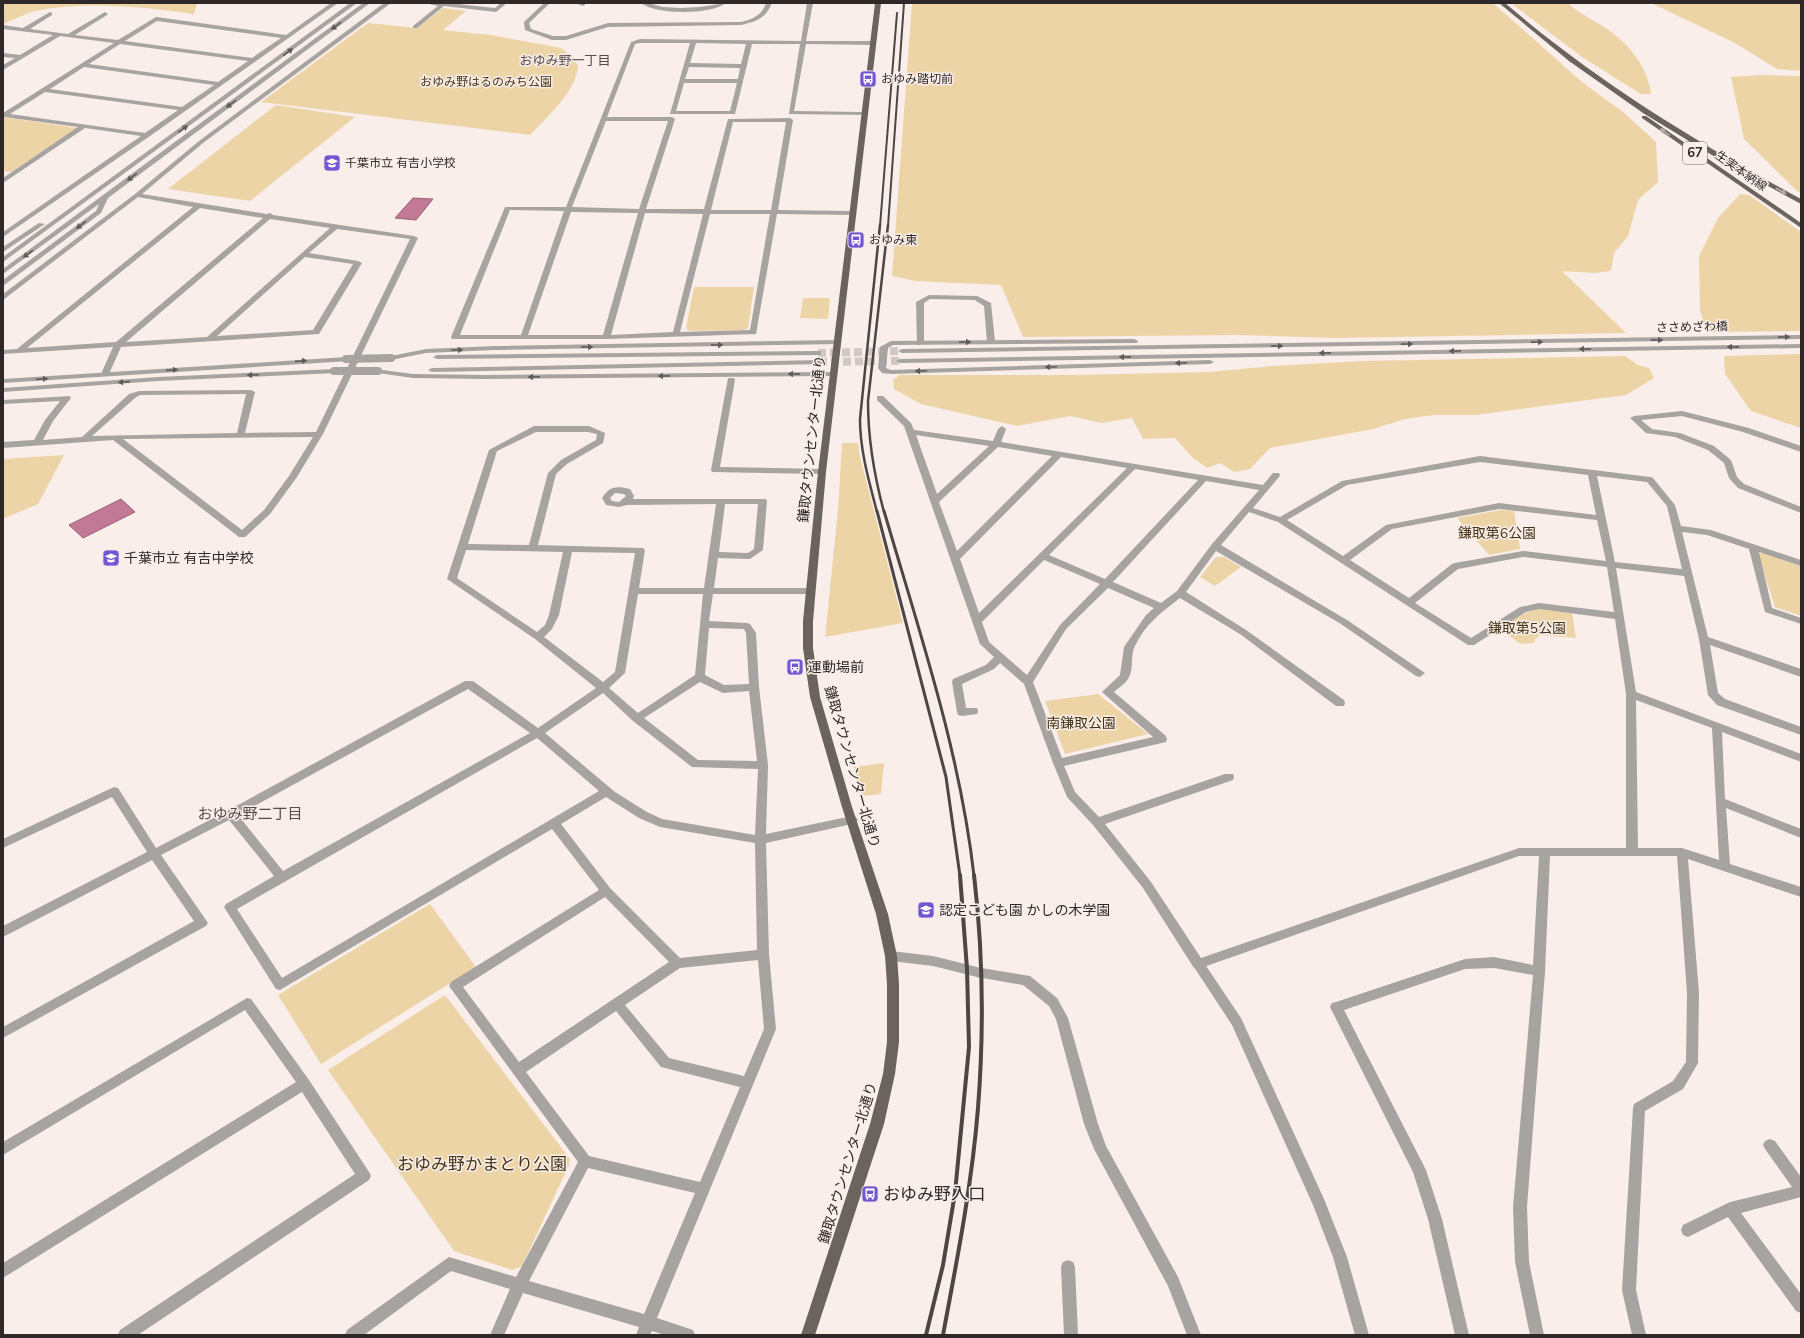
<svg xmlns="http://www.w3.org/2000/svg" width="1804" height="1338" font-family="'Nunito Sans','Noto Sans JP',sans-serif">
  <style>
    .green { fill: #ecd4a7 }
    .water { fill: #c27995; stroke: #966174 }
    .lines { fill: none; stroke-linecap: round; stroke-linejoin: round }
    .tertiary-tunnel { stroke: #d1c7c3; stroke-width: 8; stroke-dasharray: 8 4; stroke-linecap: butt }
    .minor { fill: #a7a3a0; fill-rule: evenodd }
    .tertiary { fill: #a7a3a0; fill-rule: evenodd }
    .primary { fill: #6b645e; fill-rule: evenodd }
    .rail-far3 { stroke: #4c4645; stroke-width: 2 }
    .rail-far2 { stroke: #4c4645; stroke-width: 2.5 }
    .rail-far1 { stroke: #4c4645; stroke-width: 3 }
    .rail { stroke: #4c4645; stroke-width: 4 }
    .tertiary-bridge { stroke: #a7a3a0; stroke-width: 8 }
    .oneway { fill: #5e5a58 }
    .oneway2 { fill: #bab0ab }
    .labels { text-anchor: middle; dominant-baseline: central; stroke-width: 3; stroke-linejoin: round; paint-order: stroke }
    .far-poi-label { font-size: 12px; fill: #2e2928; stroke: #faeeea; text-anchor: start }
    .far-park-label { font-size: 12px; fill: #433314; stroke: #faeeea }
    .far-street-label { font-size: 12px; fill: #2e2928; stroke: #faeeea }
    .far-neighbourhood-label { font-size: 13px; fill: #554b48; stroke: #faeeea }
    .shield { fill: #faeeea; stroke: #6b6462; stroke-width: 1 }
    .shield-label { font-size: 13px; font-weight: bold; fill: #2e2928 }
    .street-label { font-size: 14px; fill: #2e2928; stroke: #faeeea }
    .park-label { font-size: 14px; fill: #433314; stroke: #faeeea }
    .poi-label { font-size: 14px; fill: #2e2928; stroke: #faeeea; text-anchor: start }
    .neighbourhood-label { font-size: 15px; fill: #554b48; stroke: #faeeea }
    .near-park-label { font-size: 17px; fill: #433314; stroke: #faeeea }
    .near-poi-label { font-size: 17px; fill: #2e2928; stroke: #faeeea; text-anchor: start }
  </style>
  <rect width="100%" height="100%" fill="#faeeea"/>
  <g class="green">
    <path d="M3,3H197L194,14C144,7 90,1 40,10C28,12 15,19 3,24Z"/>
    <path d="M912,3H1493L1582,82L1623,112L1656,142L1658,182L1638,200L1628,236L1614,253L1611,271L1595,273L1562,271L1626,333L1337,338L1238,335L1023,337L1001,285L915,281L892,276Z"/>
    <path d="M1511,3H1568C1579,14 1594,20 1607,29C1628,43 1648,67 1651,94H1641L1582,57Z"/>
    <path d="M1651,3H1801V71L1777,69L1735,43Z"/>
    <path d="M443,8L466,11L443,30L491,35L561,48L573,57L578,66C576,92 547,117 530,135L261,102L368,23L417,28Z"/>
    <path d="M1760,75L1801,76V193L1796,190L1744,139L1731,77Z"/>
    <path d="M276,105L355,117L250,201L168,189Z"/>
    <path d="M3,117L78,128L11,172L3,171Z"/>
    <path d="M1740,194L1749,195L1801,232V331L1707,332L1700,310L1699,256L1718,218Z"/>
    <path d="M694,287H754L748,328L744,330L690,331L686,328Z"/>
    <path d="M803,298H830L828,319L800,318Z"/>
    <path d="M1801,354V428L1751,411L1725,374L1724,356Z"/>
    <path d="M1625,356L1638,365L1649,368L1654,378L1626,395L1476,415H1434L1405,419L1373,429L1270,448L1250,469L1234,472L1220,463L1207,468L1192,457L1175,438L1143,439L1132,418L1101,423L1070,416L1017,426L921,404L894,389L893,380L900,375H1076L1209,372L1273,366L1363,361Z"/>
    <path d="M842,443H858L860,457L903,623L825,637L838,510Z"/>
    <path d="M64,455L38,504L3,519V459Z"/>
    <path d="M1501,510L1514,511L1520,549L1489,555L1457,518Z"/>
    <path d="M1764,553L1801,566V616L1775,607L1758,554Z"/>
    <path d="M1216,557H1224L1241,567L1215,586L1200,577Z"/>
    <path d="M1538,609L1572,613L1576,638L1540,635L1535,639L1534,643L1521,644L1500,630C1512,620 1523,613 1538,609Z"/>
    <path d="M1098,694L1148,734L1065,754L1045,701Z"/>
    <path d="M884,763L881,794L862,796L854,767Z"/>
    <path d="M430,904L476,967L321,1064L278,995Z"/>
    <path d="M445,995L570,1159L569,1165L522,1266L512,1270L454,1251L328,1070Z"/>
  </g>
  <g class="water">
    <path d="M413,198L433,199L416,220L395,218Z"/>
    <path d="M121,499L135,512L83,538L69,525Z"/>
  </g>
  <g class="lines">
    <g class="tertiary-tunnel">
      <path d="M818,353L902,351"/>
      <path d="M819,362L900,361"/>
    </g>
    <g class="minor">
      <path d="M331,3H338L150,136L3,237V232L141,136L85,128L3,183V178L78,127L4,117L3,113L114,43L60,36L3,70V65L15,58L3,57V53L20,55L53,35L3,29V25L23,28L50,12L52,13V15L30,29L68,34L105,12L108,14L107,15L75,35L118,40L156,17L286,35ZM157,21L281,38L252,58L125,41ZM120,44L248,61L218,82L89,64ZM84,67L214,85L182,107L50,89ZM45,92L178,110L145,133L10,114Z"/>
      <path d="M384,3H391L203,143L142,194L267,214L270,213L273,215L414,236L418,238L323,434L297,477L270,514L245,537H239L113,440L3,448V442L34,440L45,420L60,401L3,404V400L70,396L71,398L53,421L43,440L82,437L129,394L139,391L251,390L255,392L245,433L316,432L410,239L337,229L309,253L358,261L362,263L319,334L121,347L109,374L105,376L101,374L113,347L3,354V350L17,349L193,207L138,197L3,300V294L135,194L199,141ZM200,208L263,218L116,342L27,348ZM270,219L330,228L207,337L126,342ZM305,257L353,264L313,330L217,336ZM246,394L237,433L92,436L135,398L140,395ZM313,437L289,476L264,510L242,530L123,439Z"/>
      <path d="M425,3H448L495,8L501,3H507L496,12L444,6L417,28H413V26L438,6Z"/>
      <path d="M544,3H550L529,23L531,29L553,36H566L608,23L741,22C753,19 762,15 766,3H772C766,18 756,22 741,25L608,27L566,40H552L525,30L524,22Z"/>
      <path d="M575,3H585L586,4L583,6Z"/>
      <path d="M641,3H648L663,7L681,8L700,7L726,3C711,15 656,15 641,3Z"/>
      <path d="M807,3H813L806,41H873L876,43L873,45L806,44L794,111L864,112L866,113V115L789,114L800,44H752L735,114H670L690,43H640L635,44L607,117H672L675,119L646,209H704L728,119L790,118L793,120L778,210L852,211L855,213L852,215L777,214L756,334L606,339H452L451,337L505,207H566L631,42L640,39L801,41ZM696,43L746,44L741,64L690,63ZM689,67L740,68L738,79H685ZM684,83H737L730,111H676ZM606,121H668L639,209L572,207ZM733,122H786L771,210H711ZM510,210L564,211L521,335H460ZM571,212L638,213L603,335H528ZM645,213L703,214L673,332L611,335ZM710,214H770L750,330L680,332Z"/>
      <path d="M929,295L977,296L991,303L995,342L994,344H991L987,342L984,306L975,300L930,299L924,303V343L920,345H917L916,302Z"/>
      <path d="M728,378H734L735,380L720,467L822,469L826,472L825,474L712,472L711,470Z"/>
      <path d="M877,396H883L911,423L914,430L993,441L998,429L1002,426L1006,429L1001,442L1263,485L1273,473H1279L1280,475L1279,477L1253,508L1280,517L1342,481L1480,456L1650,477L1653,478L1675,505L1681,526L1711,530L1801,560V566L1759,552L1772,608L1801,618V624L1765,612L1749,549L1707,535L1682,532L1708,637L1801,669V677L1710,645L1718,693L1725,699L1801,727V735L1717,705L1708,695L1699,639L1684,576L1616,568L1636,692L1801,754V762L1722,732L1725,799L1801,829V838L1726,808L1730,864L1801,887V897L1688,859L1699,993L1698,1063L1683,1089L1645,1111L1636,1290L1646,1335H1632L1622,1290L1633,1108L1634,1104L1673,1081L1686,1062L1687,993L1677,856H1550L1545,972L1527,1207L1529,1262L1544,1335H1530L1515,1262L1513,1207L1533,975L1494,968L1465,969L1344,1010L1426,1170L1442,1219L1469,1335H1455L1428,1219L1413,1172L1330,1007L1332,1003L1336,1002L1465,959L1494,957L1533,965L1539,856H1519L1198,969L1194,968L1143,888L1093,825L1067,797L1053,763L1024,684L1000,663L994,669L962,684L966,708H977L978,711L977,714L962,716L958,715L957,712L952,682L953,679L986,665L994,657L980,644L904,426L877,400ZM916,435L989,446L937,494ZM998,447L1052,456L957,551L939,502ZM1061,457L1127,468L979,613L960,559ZM1480,462L1588,475L1596,515L1499,503L1386,525L1343,556L1287,520L1347,485ZM1135,469L1198,480L1105,579L1049,555ZM1597,476L1647,482L1667,506L1682,569L1615,562ZM1206,481L1259,490L1212,544L1177,591L1161,603L1113,582ZM1499,509L1597,520L1606,561L1523,551L1455,563L1452,564L1409,598L1350,560L1392,529ZM1249,512L1278,522L1468,645H1474L1526,612L1539,609L1615,619L1626,694V848H1519L1201,958L1151,882L1105,824L1233,780L1234,777L1233,774H1225L1099,817L1075,792L1064,766L1166,742L1167,739L1166,736L1114,692C1118,688 1127,683 1129,677C1134,668 1130,655 1135,646C1145,624 1163,611 1180,598L1240,634L1336,706H1344L1345,703L1344,700L1246,630L1186,592L1216,551L1341,624L1416,676L1420,677L1425,673L1347,620L1221,545ZM1523,557L1607,567L1614,612L1539,603L1520,607L1471,638L1415,603L1458,569ZM1044,560L1100,584L1060,625L1027,675L989,642L982,622ZM1108,588L1154,608L1146,615L1124,647L1120,675L1102,692L1153,737L1062,758L1033,682L1066,629ZM1636,700L1712,728L1719,860L1682,848H1638Z"/>
      <path d="M1682,411L1749,428L1801,446V452L1743,432L1682,416L1641,420L1652,429L1680,433L1714,446L1731,460L1737,477L1744,484L1801,507V513L1738,488L1729,478L1724,463L1708,450L1675,437L1646,433L1630,418L1634,416Z"/>
      <path d="M534,426H589L605,433L603,443L567,464L556,474L538,545L643,548L645,550L639,588H704L716,504L627,505L619,507L606,505L602,498C610,486 616,486 630,489L634,496L633,499H766L767,501L763,550L750,559L718,558L714,588H810L815,591L810,594H713L709,621L747,623L750,624L756,633L759,687L768,765L766,834L852,816L856,817L858,820L856,823L852,824L766,843L769,954L776,1029L657,1318L693,1330L695,1335H665L652,1331L650,1335H636L639,1327L523,1293L504,1335H490L510,1289L451,1271L364,1335H345L347,1330L449,1257L516,1277L578,1162L449,986L451,982L599,890L552,829L280,990L276,989L224,907L226,904L274,876L229,820L161,855L206,920L208,923L206,926L3,1038V1027L194,921L152,860L3,937V926L147,852L112,797L3,848V839L114,787L118,788L156,848L227,811L465,681H473L538,728L596,688L535,639L447,579L489,450ZM536,432H588L597,434L596,440L561,460L548,473L529,545L468,544L497,451ZM615,493L624,494L626,496L619,502L612,501L610,498ZM725,504H758L754,549L748,553L719,552ZM466,550L563,552L549,615L545,625L537,632L457,578ZM572,552L635,553L615,672L603,682L544,637L552,629L559,615ZM638,594H703L695,675L638,713L609,688L625,673ZM709,628L744,629L746,633L749,684L724,685L705,675ZM700,682L723,693L749,691L757,761L698,760L644,718ZM468,689L530,733L283,871L238,815ZM603,693L633,721L692,767L758,769L755,835L662,819L647,812L615,792L545,733ZM537,738L599,791L282,978L237,909ZM606,797L639,818L660,827L755,843L757,950L680,958L610,888L561,824ZM605,897L669,962L519,1062L463,987ZM758,960L764,1029L744,1076L669,1058L625,1005L680,968ZM616,1011L661,1067L740,1087L700,1182L589,1156L526,1072ZM588,1168L695,1193L644,1314L529,1281Z"/>
      <path d="M891,951L933,956L985,969L987,973L985,977L981,978L933,966L891,961L887,960L885,956L887,952Z"/>
      <path d="M247,998L251,999L309,1080L369,1172L371,1176L369,1180L138,1335H118L120,1330L355,1174L302,1092L3,1278V1263L296,1082L245,1010L3,1155V1142Z"/>
      <path d="M1770,1139L1775,1141L1801,1177V1197L1741,1213L1801,1294V1313L1796,1311L1728,1217L1688,1237L1683,1235L1681,1230L1683,1225L1730,1202L1792,1187L1765,1149L1763,1145L1765,1141Z"/>
      <path d="M1068,1260L1073,1262L1075,1267L1078,1335H1064L1061,1267L1063,1262Z"/>
    </g>
    <g class="tertiary">
      <path d="M350,3H357L3,262V257Z"/>
      <path d="M363,3H370L108,198L101,213L3,286V280L96,211L99,204L3,274V269Z"/>
      <path d="M39,223L45,224L3,252V247Z"/>
      <path d="M1801,335V339L902,353L898,351L902,349Z"/>
      <path d="M1134,339L1138,341L1137,343L893,345L888,348L886,368L891,370L1210,360L1214,362L1210,364L891,374L882,373L878,368L880,347L891,341Z"/>
      <path d="M837,340L841,342L840,344L495,350L426,353L391,360L387,358L391,356L426,349L495,346Z"/>
      <path d="M1801,344V348L900,363L896,361L900,359Z"/>
      <path d="M818,351H821V355L437,359L433,357L437,355Z"/>
      <path d="M346,357H349V361L3,383V379Z"/>
      <path d="M819,360L823,362L822,364L432,372L428,370L432,368Z"/>
      <path d="M334,369H337V373L158,381L3,392V388L158,377Z"/>
      <path d="M375,369L413,374L483,375L833,372L837,374L833,376L483,379L413,378L378,373H375Z"/>
      <path d="M1198,959L1202,960L1241,1018L1324,1199L1347,1257L1369,1335H1355L1333,1257L1313,1205L1232,1025L1192,964L1194,960Z"/>
      <path d="M981,968L1030,976L1057,998L1068,1018L1098,1124L1106,1146L1178,1277L1201,1335H1187L1168,1286L1094,1149L1084,1124L1056,1019L1049,1006L1023,985L977,977L975,973L977,969Z"/>
    </g>
    <g class="primary">
      <path d="M875,3H881L826,472L813,621V648L820,697L852,807L888,914L897,956L899,984V1042L895,1074L884,1124L815,1335H801L870,1124L883,1074L887,1042V984L885,956L876,914L842,807L810,697L803,648V621L818,472Z"/>
      <path d="M1499,3H1505C1596,81 1696,142 1801,199V204L1720,160L1643,113L1569,61Z"/>
      <path d="M1642,116H1646L1801,223V228L1642,118Z"/>
    </g>
    <g class="rail-far3">
      <path d="M880,226L897,13"/>
      <path d="M888,226L904,3"/>
    </g>
    <g class="rail-far2">
      <path d="M877,512C869,481 860,451 860,419L880,225"/>
      <path d="M884,512C874,475 868,439 868,401L888,225"/>
    </g>
    <g class="rail-far1">
      <path d="M877,511L946,777L960,876"/>
      <path d="M884,511C919,631 960,751 974,876"/>
    </g>
    <g class="rail">
      <path d="M926,1335L943,1265L955,1193L969,1047L967,969L960,875"/>
      <path d="M943,1335C957,1260 972,1184 978,1108C984,1031 983,951 974,875"/>
    </g>
    <g class="tertiary-bridge">
      <path d="M346,359L391,358"/>
      <path d="M334,371H378"/>
    </g>
  </g>
  <defs><path id="oneway-solid" d="M-6-.8H1V-3.2L6.5 0L1 3.2V.8H-6Z"/></defs>
  <g class="oneway">
    <use href="#oneway-solid" transform="translate(336 26) rotate(143)"/>
    <use href="#oneway-solid" transform="translate(288 52) rotate(-36)"/>
    <use href="#oneway-solid" transform="translate(231 104) rotate(143)"/>
    <use href="#oneway-solid" transform="translate(183 129) rotate(-36)"/>
    <use href="#oneway-solid" transform="translate(132 177) rotate(143)"/>
    <use href="#oneway-solid" transform="translate(81 225) rotate(143)"/>
    <use href="#oneway-solid" transform="translate(28 254) rotate(144)"/>
    <use href="#oneway-solid" transform="translate(1784 337) rotate(-1)"/>
    <use href="#oneway-solid" transform="translate(1657 340) rotate(-1)"/>
    <use href="#oneway-solid" transform="translate(965 342)"/>
    <use href="#oneway-solid" transform="translate(1537 342) rotate(-1)"/>
    <use href="#oneway-solid" transform="translate(1407 344) rotate(-1)"/>
    <use href="#oneway-solid" transform="translate(717 345) rotate(-1)"/>
    <use href="#oneway-solid" transform="translate(1277 346) rotate(-1)"/>
    <use href="#oneway-solid" transform="translate(587 347) rotate(-1)"/>
    <use href="#oneway-solid" transform="translate(1733 347) rotate(179)"/>
    <use href="#oneway-solid" transform="translate(1585 349) rotate(179)"/>
    <use href="#oneway-solid" transform="translate(457 350) rotate(-3)"/>
    <use href="#oneway-solid" transform="translate(1455 351) rotate(179)"/>
    <use href="#oneway-solid" transform="translate(1325 353) rotate(179)"/>
    <use href="#oneway-solid" transform="translate(1125 357) rotate(179)"/>
    <use href="#oneway-solid" transform="translate(301 361) rotate(-4)"/>
    <use href="#oneway-solid" transform="translate(1181 363) rotate(178)"/>
    <use href="#oneway-solid" transform="translate(1051 367) rotate(178)"/>
    <use href="#oneway-solid" transform="translate(172 370) rotate(-4)"/>
    <use href="#oneway-solid" transform="translate(921 371) rotate(178)"/>
    <use href="#oneway-solid" transform="translate(794 374) rotate(179)"/>
    <use href="#oneway-solid" transform="translate(253 375) rotate(177)"/>
    <use href="#oneway-solid" transform="translate(664 376) rotate(179)"/>
    <use href="#oneway-solid" transform="translate(534 377) rotate(179)"/>
    <use href="#oneway-solid" transform="translate(42 379) rotate(-4)"/>
    <use href="#oneway-solid" transform="translate(124 382) rotate(176)"/>
  </g>
  <g class="oneway2">
    <use href="#oneway-solid" transform="translate(1665 132) rotate(-145)"/>
    <use href="#oneway-solid" transform="translate(1781 191) rotate(30)"/>
  </g>
  <defs>
    <g id="bus-square" transform="scale(0.9)"><rect x="-9" y="-9" width="18" height="18" rx="4" fill="#7357d1" stroke="#faeeea"/><path d="M-5-6H5V4H4V6H2V4H-2V6H-4V4H-5ZM-3.5-4V0h7V-4ZM-3.5 1.2v1.5H-2V1.2ZM2 1.2v1.5H3.5V1.2Z" fill="#fff"/></g>
    <g id="school-square" transform="scale(0.9)"><rect x="-9" y="-9" width="18" height="18" rx="4" fill="#7357d1" stroke="#faeeea"/><path d="M0-5L7-2L0 1L-7-2ZM-4 1L0 2.5L4 1V4Q0 6-4 4Z" fill="#fff"/></g>
  </defs>
  <g fill-rule="evenodd">
    <use href="#bus-square" x="868" y="79"/>
    <use href="#school-square" x="332" y="163"/>
    <use href="#bus-square" x="856" y="240"/>
    <use href="#school-square" x="111" y="558"/>
    <use href="#bus-square" x="795" y="667"/>
    <use href="#school-square" x="926" y="910"/>
    <use href="#bus-square" x="870" y="1194"/>
  </g>
  <g class="labels">
    <g class="far-poi-label">
      <text x="881" y="79">おゆみ踏切前</text>
      <text x="345" y="163">千葉市立 有吉小学校</text>
      <text x="869" y="240">おゆみ東</text>
    </g>
    <g class="far-park-label">
      <text x="486" y="82">おゆみ野はるのみち公園</text>
    </g>
    <g class="far-street-label">
      <text transform="translate(1741 171) rotate(35)">生実本納線</text>
      <text transform="translate(1692 327) rotate(-1)">ささめざわ橋</text>
    </g>
    <g class="far-neighbourhood-label">
      <text x="565" y="61">おゆみ野一丁目</text>
    </g>
    <rect class="shield" x="1683" y="142" width="24" height="22" rx="3"/>
    <g class="shield-label">
      <text x="1695" y="153">67</text>
    </g>
    <g class="street-label">
      <text transform="translate(812 439) rotate(-84)">鎌取タウンセンター北通り</text>
      <text transform="translate(852 767) rotate(74)">鎌取タウンセンター北通り</text>
      <text transform="translate(848 1163) rotate(-73)">鎌取タウンセンター北通り</text>
    </g>
    <g class="park-label">
      <text x="1497" y="533">鎌取第6公園</text>
      <text x="1527" y="628">鎌取第5公園</text>
      <text x="1081" y="723">南鎌取公園</text>
    </g>
    <g class="poi-label">
      <text x="124" y="558">千葉市立 有吉中学校</text>
      <text x="808" y="667">運動場前</text>
      <text x="939" y="910">認定こども園 かしの木学園</text>
    </g>
    <g class="neighbourhood-label">
      <text x="250" y="814">おゆみ野二丁目</text>
    </g>
    <g class="near-park-label">
      <text x="482" y="1164">おゆみ野かまとり公園</text>
    </g>
    <g class="near-poi-label">
      <text x="883" y="1194">おゆみ野入口</text>
    </g>
  </g>
  <rect width="1804" height="1338" fill="none" stroke="#2e2928" stroke-width="8"/>
</svg>
